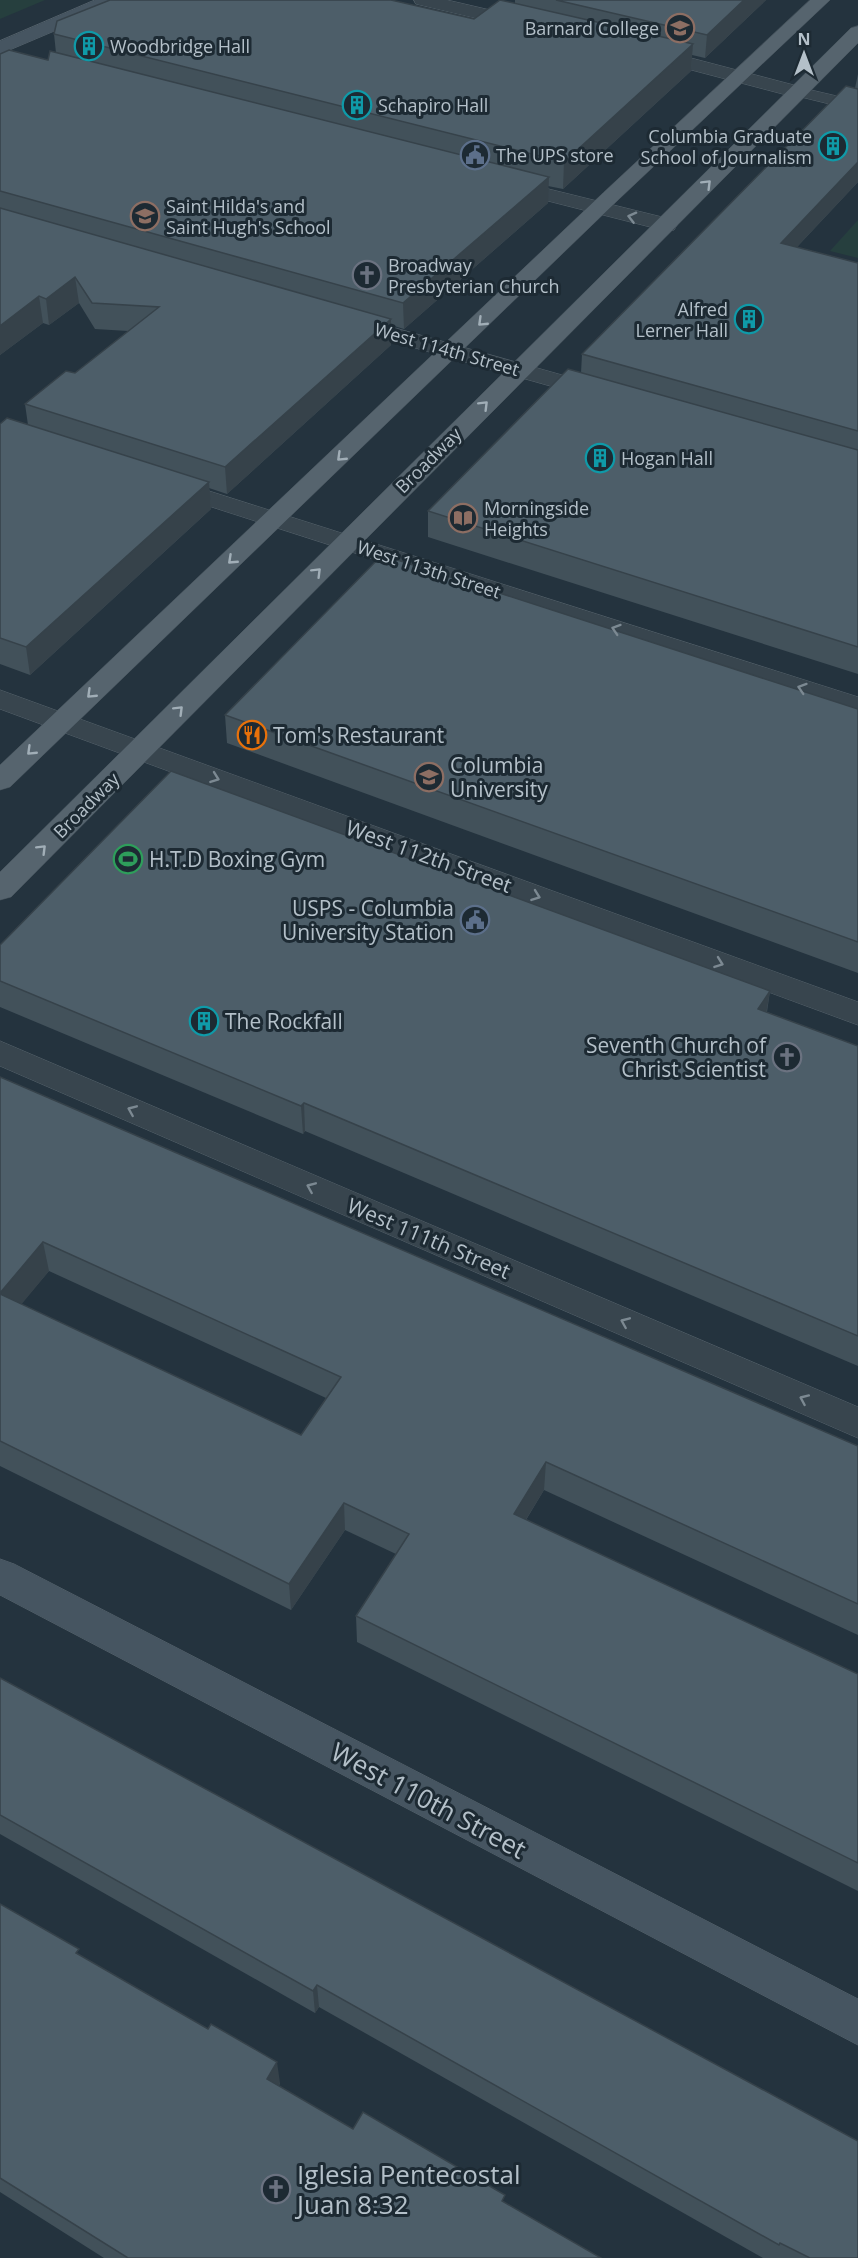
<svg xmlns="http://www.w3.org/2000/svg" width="858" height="2258" font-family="'Open Sans',sans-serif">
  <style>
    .green { fill: #263f3e }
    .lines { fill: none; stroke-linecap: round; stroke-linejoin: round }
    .pedestrian-casing { stroke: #56636c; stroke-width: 1 }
    .minor-casing { stroke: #56636c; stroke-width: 1 }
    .secondary-casing { stroke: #56636c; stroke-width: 1 }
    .primary-casing { stroke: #414e57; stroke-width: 1 }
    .pedestrian { fill: #38454e; fill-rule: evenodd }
    .minor { fill: #38454e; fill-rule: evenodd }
    .secondary { fill: #465561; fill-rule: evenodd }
    .primary { fill: #56646e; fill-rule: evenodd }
    .wall { fill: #42515a; fill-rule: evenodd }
    .shaded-wall { fill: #36424a }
    .building { fill: #4d5e69; stroke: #36424a; stroke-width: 1.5 }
    .oneway { stroke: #a1aeb7 }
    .oneway2 { stroke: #7c8992 }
    .labels { text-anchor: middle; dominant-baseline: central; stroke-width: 6; stroke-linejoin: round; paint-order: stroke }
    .far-poi-label { font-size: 18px; fill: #b4c0c9; stroke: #1d2a33; text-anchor: start }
    .far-street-label { font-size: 18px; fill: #b4c0c9; stroke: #1d2a33 }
    .poi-label { font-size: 21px; fill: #b4c0c9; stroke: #1d2a33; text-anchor: start }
    .street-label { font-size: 21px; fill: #b4c0c9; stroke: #1d2a33 }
    .near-street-label { font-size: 26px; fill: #b4c0c9; stroke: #1d2a33 }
    .near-poi-label { font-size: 26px; fill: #b4c0c9; stroke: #1d2a33; text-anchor: start }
  </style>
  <rect width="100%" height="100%" fill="#24333e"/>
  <g class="green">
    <path d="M0,0H45L0,19Z"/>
    <path d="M858,220V258L830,251Z"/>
  </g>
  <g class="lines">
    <g class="pedestrian-casing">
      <path id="pedestrian" d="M798,87L858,101V111L793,95L790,92Z"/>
    </g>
    <g class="minor-casing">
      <g id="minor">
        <path d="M414,0H447L533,20L535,24L533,28L526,30L416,4Z"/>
        <path d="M649,47L805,88L808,92L805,96L798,98L642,57L639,53L642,49Z"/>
        <path d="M504,178L674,220L677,225L674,230L666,231L497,188L494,184L497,180Z"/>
        <path d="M349,315L608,388L612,393L608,398L600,400L341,327L338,322L341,317Z"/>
        <path d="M168,478L858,697V715L159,490L156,485L159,480Z"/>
        <path d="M0,690L858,1002V1025L0,709Z"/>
        <path d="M0,1041L858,1407V1438L0,1066Z"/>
      </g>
    </g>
    <g class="secondary-casing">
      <g id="secondary">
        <path d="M95,0H120L118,4L0,54V41Z"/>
        <path d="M0,1559L14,1564L858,1999V2045L0,1595Z"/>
      </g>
    </g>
    <g class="primary-casing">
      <g id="primary">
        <path d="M810,0H830L617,201L10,787L0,790V765L603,193Z"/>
        <path d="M858,26V43L11,897L0,900V872L851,28Z"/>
      </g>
    </g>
    <use href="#pedestrian" class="pedestrian"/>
    <use href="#minor" class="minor"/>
    <use href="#secondary" class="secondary"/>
    <use href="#primary" class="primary"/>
  </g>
  <g class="wall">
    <path d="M515,0H766L705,58L692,55L691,71L563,189L548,186V203L404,329L391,325V345L227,494L209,488L211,509L30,675L0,664V424L28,425L25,404L75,373L128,331L95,329L79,303L49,325L43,323L0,355V54L48,60L56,53L54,34L474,19L515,3Z"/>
    <path d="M858,74V182L797,247L858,263V674L428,537V511L581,373L582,354L855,88Z"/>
    <path d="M858,709V973L227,743L225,715Z"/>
    <path d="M0,945L770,991L767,1012L858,1046V1366L305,1131L303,1134L0,1007Z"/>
    <path d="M0,1077L858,1446V1635L544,1490L526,1520L858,1674V1891L357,1642L356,1616L396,1554L345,1530L291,1610L0,1466ZM49,1271L326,1398L301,1435L21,1304Z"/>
    <path d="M0,1678L858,2258H763L319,2007L315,2013L0,1834Z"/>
    <path d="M0,1904L280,2083L279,2086L353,2129L505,2203L601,2258H104L0,2192Z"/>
  </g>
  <g class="shaded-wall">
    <path d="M744,0H766L705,58L707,35Z"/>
    <path d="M693,44L691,71L563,189L564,162Z"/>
    <path d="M858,162V182L778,267L781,243Z"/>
    <path d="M549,177L548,203L404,329L403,303Z"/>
    <path d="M75,277L79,303L49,325L46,299Z"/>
    <path d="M39,296L43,323L0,355V326Z"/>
    <path d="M391,319V345L227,494L225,467Z"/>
    <path d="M209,482L211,509L30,675L26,647Z"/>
    <path d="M770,991L765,1020L758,1009Z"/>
    <path d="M304,1103L305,1131L303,1134L301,1106Z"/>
    <path d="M43,1242L49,1271L6,1323L0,1293Z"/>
    <path d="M546,1462L544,1490L512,1542L514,1514Z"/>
    <path d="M344,1503L345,1530L291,1610L289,1584Z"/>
    <path d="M317,1985L319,2007L315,2013L313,1991Z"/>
    <path d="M277,2062L280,2083L270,2100L267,2079Z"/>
  </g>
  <g class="building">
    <path d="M110,0H391L474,19L500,0L693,44L564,162L54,34L57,21Z"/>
    <path d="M556,0H744L707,35Z"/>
    <path d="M9,50L48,60L50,51L549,177L403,303L0,191V54Z"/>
    <path d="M846,86L858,89V162L781,243L858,263V431L582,354Z"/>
    <path d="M0,208L391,319L225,467L25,404L66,371L75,373L159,307L92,303L75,277L46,299L39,296L0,326Z"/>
    <path d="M568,369L858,450V647L428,511Z"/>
    <path d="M7,418L209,482L26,647L0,638V424Z"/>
    <path d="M382,555L858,709V942L225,715Z"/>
    <path d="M171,771L770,991L758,1009L858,1046V1336L304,1103L301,1106L0,981V945Z"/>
    <path d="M0,1077L858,1446V1604L546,1462L514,1514L858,1674V1863L356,1616L409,1534L344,1503L289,1584L0,1441V1294L301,1435L341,1377L43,1242L0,1293Z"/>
    <path d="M0,1678L858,2141V2258H810L780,2243L779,2245L317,1985L313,1991L0,1815Z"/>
    <path d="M0,1904L79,1949L76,1953L208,2029L211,2024L277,2062L267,2079L353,2129L363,2112L505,2195L502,2201L601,2258H128L0,2178Z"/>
  </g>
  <defs><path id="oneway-chevron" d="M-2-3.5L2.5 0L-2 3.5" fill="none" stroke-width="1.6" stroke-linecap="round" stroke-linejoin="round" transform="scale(1.5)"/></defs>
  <g class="oneway">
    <use href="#oneway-chevron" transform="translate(707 184) rotate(-45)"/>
    <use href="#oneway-chevron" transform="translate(482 322) rotate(136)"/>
    <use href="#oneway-chevron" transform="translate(484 405) rotate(-45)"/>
    <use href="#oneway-chevron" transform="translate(341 457) rotate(136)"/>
    <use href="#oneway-chevron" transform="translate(232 560) rotate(137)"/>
    <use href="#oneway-chevron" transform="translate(317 572) rotate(-45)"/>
    <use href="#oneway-chevron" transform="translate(91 694) rotate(136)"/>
    <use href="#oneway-chevron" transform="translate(179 710) rotate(-45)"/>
    <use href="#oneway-chevron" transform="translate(31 751) rotate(136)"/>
    <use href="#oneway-chevron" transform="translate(42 849) rotate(-45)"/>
  </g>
  <g class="oneway2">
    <use href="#oneway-chevron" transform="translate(632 217) rotate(-166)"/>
    <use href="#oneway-chevron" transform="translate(616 629) rotate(-162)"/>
    <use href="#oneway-chevron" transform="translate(802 688) rotate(-162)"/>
    <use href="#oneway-chevron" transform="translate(215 778) rotate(20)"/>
    <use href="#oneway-chevron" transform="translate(536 896) rotate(20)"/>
    <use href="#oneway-chevron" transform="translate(719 963) rotate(20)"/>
    <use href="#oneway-chevron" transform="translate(132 1110) rotate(-157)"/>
    <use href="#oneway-chevron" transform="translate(311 1187) rotate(-157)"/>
    <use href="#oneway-chevron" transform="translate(625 1322) rotate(-157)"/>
    <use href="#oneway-chevron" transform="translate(804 1399) rotate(-156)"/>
  </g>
  <defs>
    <g id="university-ring" transform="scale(1.5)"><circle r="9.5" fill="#1d2a33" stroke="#8d6e63" stroke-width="1.5"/><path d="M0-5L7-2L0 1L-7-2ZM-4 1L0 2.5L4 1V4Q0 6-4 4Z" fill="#8d6e63"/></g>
    <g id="building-ring" transform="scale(1.5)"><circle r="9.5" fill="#1d2a33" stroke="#0f9aa8" stroke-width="1.5"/><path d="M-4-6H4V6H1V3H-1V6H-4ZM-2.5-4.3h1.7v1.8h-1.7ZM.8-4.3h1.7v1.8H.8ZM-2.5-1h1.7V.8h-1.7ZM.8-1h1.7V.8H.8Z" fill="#0f9aa8"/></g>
    <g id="civic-ring" transform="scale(1.5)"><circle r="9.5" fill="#1d2a33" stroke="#5c6f8a" stroke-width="1.5"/><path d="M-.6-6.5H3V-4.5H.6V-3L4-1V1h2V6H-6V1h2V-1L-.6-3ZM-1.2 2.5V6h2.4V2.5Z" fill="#5c6f8a"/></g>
    <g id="school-ring" transform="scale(1.5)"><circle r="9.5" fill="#1d2a33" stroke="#8d6e63" stroke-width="1.5"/><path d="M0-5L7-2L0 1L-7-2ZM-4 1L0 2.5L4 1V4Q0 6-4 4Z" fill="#8d6e63"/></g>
    <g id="church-ring" transform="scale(1.5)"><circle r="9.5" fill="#1d2a33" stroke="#6b7280" stroke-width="1.5"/><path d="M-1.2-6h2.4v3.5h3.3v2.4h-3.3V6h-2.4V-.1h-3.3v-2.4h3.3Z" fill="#6b7280"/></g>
    <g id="library-ring" transform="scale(1.5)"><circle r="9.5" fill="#1d2a33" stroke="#8d6e63" stroke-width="1.5"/><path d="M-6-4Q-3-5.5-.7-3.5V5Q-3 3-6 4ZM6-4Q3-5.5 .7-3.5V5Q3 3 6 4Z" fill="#8d6e63"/></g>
    <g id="restaurant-ring" transform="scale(1.5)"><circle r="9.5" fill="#1d2a33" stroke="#e8710a" stroke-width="1.5"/><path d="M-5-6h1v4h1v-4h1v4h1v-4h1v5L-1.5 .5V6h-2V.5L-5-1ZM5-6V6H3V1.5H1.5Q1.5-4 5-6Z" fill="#e8710a"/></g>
    <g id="stadium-ring" transform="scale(1.5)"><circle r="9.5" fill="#1d2a33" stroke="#2e9e5b" stroke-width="1.5"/><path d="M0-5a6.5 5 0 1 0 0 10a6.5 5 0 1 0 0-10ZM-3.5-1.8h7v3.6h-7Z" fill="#2e9e5b"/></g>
  </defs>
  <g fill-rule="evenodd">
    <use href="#university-ring" x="680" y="28"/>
    <use href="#building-ring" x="89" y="46"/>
    <use href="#building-ring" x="357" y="105"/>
    <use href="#building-ring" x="833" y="146"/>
    <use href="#civic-ring" x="475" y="155"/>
    <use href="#school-ring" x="145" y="216"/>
    <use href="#church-ring" x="367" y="275"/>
    <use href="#building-ring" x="749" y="319"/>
    <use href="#building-ring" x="600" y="458"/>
    <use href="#library-ring" x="463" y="518"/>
    <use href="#restaurant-ring" x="252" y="735"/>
    <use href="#university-ring" x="429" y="777"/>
    <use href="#stadium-ring" x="128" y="859"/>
    <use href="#civic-ring" x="475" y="920"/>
    <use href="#building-ring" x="204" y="1021"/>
    <use href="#church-ring" x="787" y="1057"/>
    <use href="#church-ring" x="276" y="2189"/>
  </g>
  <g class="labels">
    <g class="far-poi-label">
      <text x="659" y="28" text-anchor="end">Barnard College</text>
      <text x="110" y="46">Woodbridge Hall</text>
      <text x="378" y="105">Schapiro Hall</text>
      <text x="812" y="136" text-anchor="end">Columbia Graduate<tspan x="812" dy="21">School of Journalism</tspan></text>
      <text x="496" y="155">The UPS store</text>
      <text x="166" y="206">Saint Hilda's and<tspan x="166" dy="21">Saint Hugh's School</tspan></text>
      <text x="388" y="265">Broadway<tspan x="388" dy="21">Presbyterian Church</tspan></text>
      <text x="728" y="309" text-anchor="end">Alfred<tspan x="728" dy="21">Lerner Hall</tspan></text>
      <text x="621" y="458">Hogan Hall</text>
      <text x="484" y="508">Morningside<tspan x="484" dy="21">Heights</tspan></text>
    </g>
    <g class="far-street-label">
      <text transform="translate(447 349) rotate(16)">West 114th Street</text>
      <text transform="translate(428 460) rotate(-45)">Broadway</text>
      <text transform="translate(429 569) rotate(18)">West 113th Street</text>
      <text transform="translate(86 805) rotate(-45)">Broadway</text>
    </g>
    <g class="poi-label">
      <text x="273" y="735">Tom's Restaurant</text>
      <text x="450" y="765">Columbia<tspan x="450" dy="24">University</tspan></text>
      <text x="149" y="859">H.T.D Boxing Gym</text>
      <text x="454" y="908" text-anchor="end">USPS - Columbia<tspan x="454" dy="24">University Station</tspan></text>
      <text x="225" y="1021">The Rockfall</text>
      <text x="766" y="1045" text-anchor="end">Seventh Church of<tspan x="766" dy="24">Christ Scientist</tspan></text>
    </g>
    <g class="street-label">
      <text transform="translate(429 856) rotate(20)">West 112th Street</text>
      <text transform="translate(429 1238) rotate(23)">West 111th Street</text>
    </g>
    <g class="near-street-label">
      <text transform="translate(429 1800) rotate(28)">West 110th Street</text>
    </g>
    <g class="near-poi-label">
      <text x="297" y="2174">Iglesia Pentecostal<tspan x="297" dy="30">Juan 8:32</tspan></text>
    </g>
  </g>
  <g transform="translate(804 54)" stroke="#1d2a33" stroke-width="4.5" paint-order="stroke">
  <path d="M0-4.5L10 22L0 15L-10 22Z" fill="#b4c0c9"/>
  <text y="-9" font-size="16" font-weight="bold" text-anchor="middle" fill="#b4c0c9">N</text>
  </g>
</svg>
